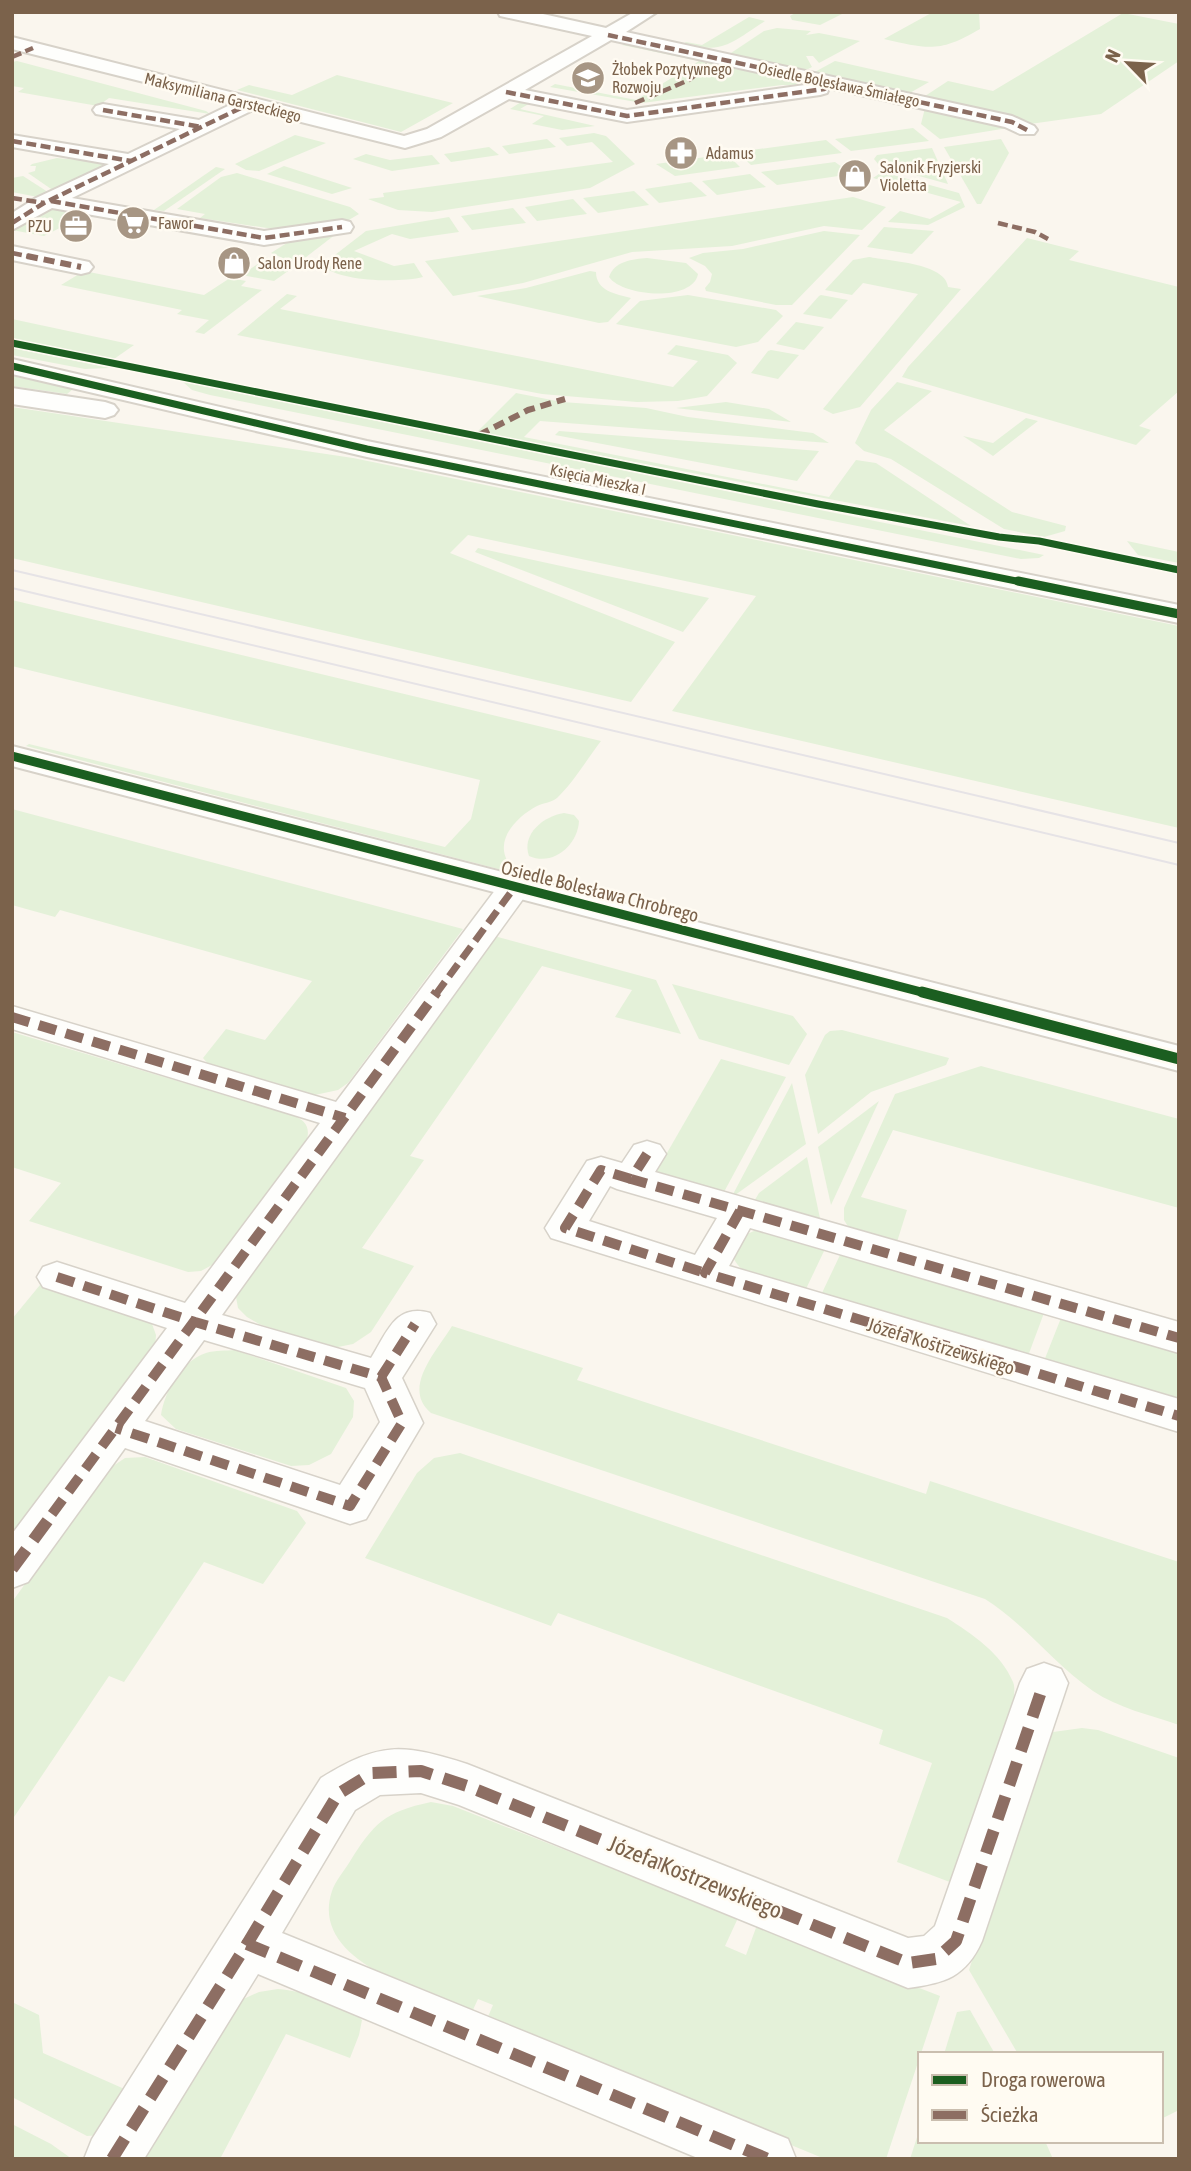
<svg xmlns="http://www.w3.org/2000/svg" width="1191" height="2171" font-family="'Asap Condensed',sans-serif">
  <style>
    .green { fill: #e4f1d9 }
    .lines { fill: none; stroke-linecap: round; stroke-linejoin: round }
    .pedestrian-casing { stroke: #d7d2c9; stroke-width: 3 }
    .minor-casing { stroke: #d7d2c9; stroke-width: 4 }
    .tertiary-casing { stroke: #d7d2c9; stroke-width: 4 }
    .pedestrian { fill: #fefefc; fill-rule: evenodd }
    .minor { fill: #fefefc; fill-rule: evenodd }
    .tertiary { fill: #fefefc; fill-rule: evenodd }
    .tram { stroke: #e6e3e6; stroke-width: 2 }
    .quiet-far4 { stroke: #8d6e63; stroke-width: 4.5; stroke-dasharray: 10 4.5; stroke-linecap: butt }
    .quiet-far3 { stroke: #8d6e63; stroke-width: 6; stroke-dasharray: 11 6; stroke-linecap: butt }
    .quiet-far2 { stroke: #8d6e63; stroke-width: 7; stroke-dasharray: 15 7; stroke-linecap: butt }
    .quiet-far1 { stroke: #8d6e63; stroke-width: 10; stroke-dasharray: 18 10; stroke-linecap: butt }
    .quiet { stroke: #8d6e63; stroke-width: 12; stroke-dasharray: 24 12; stroke-linecap: butt }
    .cycleway-far2-casing { stroke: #fffbf2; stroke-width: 10 }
    .cycleway-far1-casing { stroke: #fffbf2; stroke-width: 12 }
    .cycleway-casing { stroke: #fffbf2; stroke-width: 16 }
    .cycleway-far2 { stroke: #1b5e20; stroke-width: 7 }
    .cycleway-far1 { stroke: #1b5e20; stroke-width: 9 }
    .cycleway { stroke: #1b5e20; stroke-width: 11 }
    .labels { text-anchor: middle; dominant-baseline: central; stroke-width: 5; stroke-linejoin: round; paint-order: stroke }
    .far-poi-label { font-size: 16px; fill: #7b624b; stroke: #fffbf2; text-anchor: start }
    .far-street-label { font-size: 16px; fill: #7b624b; stroke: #fffbf2 }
    .street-label { font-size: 19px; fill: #7b624b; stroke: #fffbf2 }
    .near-street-label { font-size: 23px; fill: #7b624b; stroke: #fffbf2 }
  </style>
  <rect width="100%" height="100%" fill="#faf6ee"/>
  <g class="green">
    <path d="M797,12H846L820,25L792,20L790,16Z"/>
    <path d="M933,12H979L980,29C939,53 929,49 884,39Z"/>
    <path d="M1123,13L1179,24V61L1101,114L1030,124L1020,119L922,98L948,81L993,91Z"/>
    <path d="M749,17L765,21C729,44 725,53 681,45L686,42L702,45Z"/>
    <path d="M777,28L811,31L806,35L819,33L860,41L819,63L813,56H806L812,67L802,72L728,55L764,31Z"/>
    <path d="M628,43L801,80L805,86L782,85L642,103L550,87L555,84L636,100L699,61L622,45Z"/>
    <path d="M17,61L206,111L210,114L109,98L98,106L18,92L24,88L12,86V62Z"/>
    <path d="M835,61L929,82L908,94L811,74Z"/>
    <path d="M337,75L453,103L401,132L237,90L249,85L292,95Z"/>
    <path d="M521,102H532L520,109L595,126L562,130L532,124L544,116L510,109Z"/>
    <path d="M925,108L1003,125L1008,128L940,139L921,124Z"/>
    <path d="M913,128L929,141L851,151L835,139Z"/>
    <path d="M594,133L606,136L635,164L590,188L432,212L398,210L368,199L384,197L383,193L613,162L592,142L567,146L559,138Z"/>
    <path d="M295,135L326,143L259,171L246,170L235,164Z"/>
    <path d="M547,139L556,147L509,154L502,146Z"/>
    <path d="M1001,139L1009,153L981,204H977L944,147Z"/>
    <path d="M826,140L842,153L751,165L737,152Z"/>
    <path d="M489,147L499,155L451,162L444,154Z"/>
    <path d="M932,148L948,184L879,165L874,159L877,155Z"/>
    <path d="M366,154L390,160L432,155L440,164L392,171L353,159Z"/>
    <path d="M727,154L740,167L675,176L656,164Z"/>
    <path d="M57,158C77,161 96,158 115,162L54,191L28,173L35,171L36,166H30L32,164Z"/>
    <path d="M835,162L852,174L777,185L761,172Z"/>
    <path d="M284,166L352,188L332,194L267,174Z"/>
    <path d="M216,167L225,169L164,211L154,210Z"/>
    <path d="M882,172L959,193L965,207L928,225L888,222L900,211L930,219L961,202L873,178Z"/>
    <path d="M237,173L350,207L359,214L347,221L280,230L200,218L205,214L177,209L221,177Z"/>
    <path d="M750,174L766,187L717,195L702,181Z"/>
    <path d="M23,176L51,194L48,199L12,192V178Z"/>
    <path d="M691,182L707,196L659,203L645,189Z"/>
    <path d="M634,191L649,205L598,213L583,198Z"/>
    <path d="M853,197L886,207L862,230L824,226L732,246L632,252L523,283L453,296L425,261Z"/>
    <path d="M573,199L587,214L537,221L525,207Z"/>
    <path d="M50,205L89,213L44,236L12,230Z"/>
    <path d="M513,208L526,223L472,230L461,216Z"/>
    <path d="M449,217L459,232L410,239L392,234L354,251L394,266L414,263L423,277C400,283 338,282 322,265L366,231Z"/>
    <path d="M884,227L934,231L912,254L867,247Z"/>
    <path d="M824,231L860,235L792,305H776L706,291L705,288L710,282L712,274L705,266L689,258L703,253L743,249Z"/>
    <path d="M329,234H336L297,264L271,253L290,241Z"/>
    <path d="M1027,238L1079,251L1069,260L1179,287V391L1139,426L1151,430L1136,445L902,377L908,367Z"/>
    <path d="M266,257L291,269L274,281L242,275L259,263L256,261Z"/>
    <path d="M869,257C888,261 946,263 948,287L961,289L860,407L833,414L823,409L918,294L863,283L852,295L825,290L853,260Z"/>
    <path d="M647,258L686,263L698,274C693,302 623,297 609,277C614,261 633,259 647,258Z"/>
    <path d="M84,271L204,295L230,278L246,281L241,286L262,290L204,334L195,332L209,320L177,314L182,310L61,285Z"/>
    <path d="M590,271L596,272C596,291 616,294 631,298L608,322L599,323L477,296L526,288Z"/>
    <path d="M287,294L297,296L280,309L673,387L698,361L667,354L676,345L728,355L737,363L707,396L678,401L637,402L542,394L237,335Z"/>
    <path d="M688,295L776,310L783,316L758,342L736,347L616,324L640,301Z"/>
    <path d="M819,296L821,295L848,300L831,319L803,314Z"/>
    <path d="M12,319L134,345L114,359L12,339Z"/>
    <path d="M796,322L824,327L804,350L776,344Z"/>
    <path d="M12,348L110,368L85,369L12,355Z"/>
    <path d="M768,351L771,350L799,355L778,379L751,373Z"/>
    <path d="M12,376L73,389L67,394L12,386Z"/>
    <path d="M183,382L1044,555L1039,558L1021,559L210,395L192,390Z"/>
    <path d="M897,382L932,391L884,430L1012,512L1066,526L1065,531L1044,537L1004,529L891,459L864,451L855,443L871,410Z"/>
    <path d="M516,393L562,402L646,408L688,417L813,433L829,443L540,421L524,437L829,497L856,460L876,463L971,526L477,432Z"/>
    <path d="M726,402L769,409L791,422L676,408Z"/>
    <path d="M12,407L353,458L1179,626V828L672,711L756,596L468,535L450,553L675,642L631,702L12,558Z"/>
    <path d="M1026,418L1038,421L993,456L963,436L993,443Z"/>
    <path d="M559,431L819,451L797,481L555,435Z"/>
    <path d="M1127,541L1179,552V563L1138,555Z"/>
    <path d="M478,548L709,598L683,632L475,552Z"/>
    <path d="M12,600L601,741C587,759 574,782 557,798C553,802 543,803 537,806C518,816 494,839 508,862L502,870L26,746L29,744L445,847L471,819L480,780L12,666Z"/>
    <path d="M12,809L463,929L348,1083L338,1090L310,1096L210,1066L203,1058L226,1029L265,1040L312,981L60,910L55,917L12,905Z"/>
    <path d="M564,813L574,815L579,821C578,844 554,867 529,856C521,834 544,816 564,813Z"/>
    <path d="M494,936L656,980L681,1034L615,1017L632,990L542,966L410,1156L424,1160L362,1248L414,1266L371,1332L353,1344L338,1347L327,1346L259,1324L247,1317L238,1308L236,1297L245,1283Z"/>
    <path d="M672,984L793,1016L807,1034L789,1065L699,1039Z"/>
    <path d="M842,1030L949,1058L946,1065L871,1092L818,1134L805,1075L825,1035L830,1031Z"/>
    <path d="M12,1032L292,1115C306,1120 311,1128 306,1142L223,1259L201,1271L188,1272L29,1221L61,1183L12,1167Z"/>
    <path d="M721,1059L786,1077L724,1192L656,1172Z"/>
    <path d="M981,1066L1179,1119V1208L893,1130L861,1197L907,1210L897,1242L849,1228L844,1220V1208L895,1094Z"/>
    <path d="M792,1083L806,1144L731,1198Z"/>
    <path d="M879,1101L831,1205L818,1147Z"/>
    <path d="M807,1157L821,1223L753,1203L759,1193Z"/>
    <path d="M754,1231L767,1232L825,1249L805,1291C781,1284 740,1281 732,1254L745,1235Z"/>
    <path d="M840,1255L1044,1313L1028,1356L821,1295Z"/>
    <path d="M40,1285L138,1317L152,1324L156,1335L155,1348L12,1542V1319Z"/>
    <path d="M1061,1318L1179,1352V1401L1044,1361Z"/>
    <path d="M452,1326L583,1368L577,1380L926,1494L930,1481L1179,1562V1725C1150,1715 1118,1708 1093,1691C1054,1664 1025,1624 985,1599L431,1413C401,1388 437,1351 452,1326Z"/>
    <path d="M235,1350L346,1388L354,1401L353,1417L331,1454L309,1465L291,1466L176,1429L161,1415C165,1391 181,1361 206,1353C215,1350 226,1351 235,1350Z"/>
    <path d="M460,1453L947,1618C972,1634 1001,1653 1013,1682C1016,1689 1013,1701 1013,1709L955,1884L897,1862L932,1763L879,1744L883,1730L558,1613L551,1626L365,1558L417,1473L434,1458Z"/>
    <path d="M145,1457L297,1511L306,1523L263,1584L204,1562L124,1682L109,1676L12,1820V1602L107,1470L125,1458Z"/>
    <path d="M1082,1728L1098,1730L1179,1758V2110L1161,2119V2054H1018L969,1970L1042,1744L1053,1732Z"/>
    <path d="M431,1802L453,1806L738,1918L725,1946L746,1955L757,1925L940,1996L886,2159H825L487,2019L493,2005L478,1999L472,2012C425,1992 308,1962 332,1891C335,1882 343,1872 349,1863C374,1823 384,1812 431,1802Z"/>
    <path d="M278,1989C304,1992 343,2000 362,2020L359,2035L350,2058L286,2034L220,2159H144L239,2001L259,1992Z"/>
    <path d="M12,2002L39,2015L43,2053L129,2091L103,2135L87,2136L12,2097Z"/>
    <path d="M970,2010L995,2054H944L957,2012Z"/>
    <path d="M12,2124L51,2144L72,2159H12Z"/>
    <path d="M920,2128V2141H1045L1053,2159H910Z"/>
  </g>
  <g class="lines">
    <g class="pedestrian-casing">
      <g id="pedestrian">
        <path d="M514,878L526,881L531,888L222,1315L371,1358C387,1333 395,1303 430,1313L436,1324L402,1378L423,1423L366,1519L350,1524L125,1448L28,1582L12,1588V1534L167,1328L43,1287L37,1277L43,1267L57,1262L185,1303L320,1123L12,1029V1006L336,1102L502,881ZM204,1340L365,1388L380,1422L340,1485L145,1421Z"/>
        <path d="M647,1141L660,1145L666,1154L655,1172L1179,1322V1353L750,1228L729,1266L1179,1399V1432L551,1238L545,1228L587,1161L601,1157L622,1163L634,1145ZM610,1186L617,1189L717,1218L695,1255L589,1221Z"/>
        <path d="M1044,1663L1061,1669L1068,1683L982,1941C966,1977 945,1983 908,1988L459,1805L421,1793L380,1795L355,1810L282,1933L788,2139L796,2159H700L258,1974L144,2159H84L92,2139L321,1778C380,1742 401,1743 467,1764L908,1938L924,1936L935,1926L1020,1683L1027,1669Z"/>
      </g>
    </g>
    <g class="minor-casing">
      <g id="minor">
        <path d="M498,12H534L606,28L634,12H657L626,32L1012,116L1034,126L1037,130L1034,134H1020L1005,127L829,88L827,93L820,95L627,122L509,99L441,137L405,148L253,110L72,198L264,231L342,220L350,222L353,227L350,232L264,245L52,208L12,230V213L36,198L109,164L12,147V135L128,154L180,129L96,114L93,110L96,106L103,104L199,120L232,104L12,49V37L404,136L427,129L592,36L500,16ZM611,40L812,84L627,110L525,90Z"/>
        <path d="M12,246L89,262L93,267L89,272L81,274L12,260Z"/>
        <path d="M12,746L1179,1046V1071L12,766Z"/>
      </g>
    </g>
    <g class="tertiary-casing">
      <g id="tertiary">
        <path d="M12,359L367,441L1179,605V623L367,457L12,374Z"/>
        <path d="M12,388L105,402L114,405L118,410L114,415L105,418L12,404Z"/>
      </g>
    </g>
    <use href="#pedestrian" class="pedestrian"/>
    <use href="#minor" class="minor"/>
    <use href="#tertiary" class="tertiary"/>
    <g class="tram">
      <path d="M12,570L1179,843"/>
      <path d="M12,588L1179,865"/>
    </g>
    <g class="quiet-far4">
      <path d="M608,35L1012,122L1027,130"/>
      <path d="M12,57L33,48"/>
      <path d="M506,92L627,116L824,89L834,83"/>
      <path d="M635,103L689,80L710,63"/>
      <path d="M103,110L202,127"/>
      <path d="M12,141L131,161"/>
      <path d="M12,198L44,203"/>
      <path d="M51,201L264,238L342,227"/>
      <path d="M12,223L44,203L249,104"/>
      <path d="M998,223L1035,232L1048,239"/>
      <path d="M12,253L36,258"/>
    </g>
    <g class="quiet-far3">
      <path d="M27,256L81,267"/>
      <path d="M479,435L528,410L565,399"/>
    </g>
    <path class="quiet-far2" d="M436,994L514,888"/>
    <g class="quiet-far1">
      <path d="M12,1017L345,1118"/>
      <path d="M647,1154L631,1179L1179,1338"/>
      <path d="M631,1179L601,1170L565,1228L705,1273"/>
      <path d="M740,1211L705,1273L1179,1416"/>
      <path d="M57,1277L195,1322L381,1377L402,1423L350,1506L116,1428"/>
      <path d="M381,1377L415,1324"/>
      <path d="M52,1514L437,992"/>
    </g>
    <g class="quiet">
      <path d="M12,1569L54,1512"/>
      <path d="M247,1944L338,1794L372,1773L421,1771L467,1786L908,1963L936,1959L956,1941L1044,1683"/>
      <path d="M112,2159L247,1944L768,2159"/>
    </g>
    <g class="cycleway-far2-casing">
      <g id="cycleway-far2">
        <path d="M12,343L818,504L999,537L1039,541L1179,570"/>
        <path d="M12,366L367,449L1026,583"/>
      </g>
    </g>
    <g class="cycleway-far1-casing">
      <g id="cycleway-far1">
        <path d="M1018,581L1179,614"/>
        <path d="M12,756L929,994"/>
      </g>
    </g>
    <g class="cycleway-casing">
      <path id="cycleway" d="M922,992L1179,1059"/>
    </g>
    <use href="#cycleway-far2" class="cycleway-far2"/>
    <use href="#cycleway-far1" class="cycleway-far1"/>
    <use href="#cycleway" class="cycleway"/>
  </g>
  <defs>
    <g id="school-disc" transform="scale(1.75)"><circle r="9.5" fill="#a79684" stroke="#fffbf2"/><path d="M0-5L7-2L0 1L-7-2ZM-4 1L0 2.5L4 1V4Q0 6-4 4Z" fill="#fff"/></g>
    <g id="pharmacy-disc" transform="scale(1.75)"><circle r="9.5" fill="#a79684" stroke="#fffbf2"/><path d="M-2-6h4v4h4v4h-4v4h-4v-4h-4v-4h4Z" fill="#fff"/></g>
    <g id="shop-disc" transform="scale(1.75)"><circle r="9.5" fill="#a79684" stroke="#fffbf2"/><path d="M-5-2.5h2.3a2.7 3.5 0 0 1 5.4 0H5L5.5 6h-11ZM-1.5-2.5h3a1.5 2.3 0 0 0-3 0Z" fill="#fff"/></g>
    <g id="supermarket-disc" transform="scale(1.75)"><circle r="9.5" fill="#a79684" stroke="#fffbf2"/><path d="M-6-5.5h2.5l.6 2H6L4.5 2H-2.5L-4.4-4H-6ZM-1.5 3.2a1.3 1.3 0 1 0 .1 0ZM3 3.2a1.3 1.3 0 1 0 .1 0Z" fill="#fff"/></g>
    <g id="office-disc" transform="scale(1.75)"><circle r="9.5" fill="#a79684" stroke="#fffbf2"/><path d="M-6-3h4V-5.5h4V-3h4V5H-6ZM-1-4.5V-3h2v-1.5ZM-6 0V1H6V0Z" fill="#fff"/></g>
  </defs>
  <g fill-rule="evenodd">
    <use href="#school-disc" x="588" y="78"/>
    <use href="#pharmacy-disc" x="681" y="153"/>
    <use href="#shop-disc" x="855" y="176"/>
    <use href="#supermarket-disc" x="133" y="223"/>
    <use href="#office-disc" x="76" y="226"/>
    <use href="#shop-disc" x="234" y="263"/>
  </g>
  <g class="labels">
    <g class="far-poi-label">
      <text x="612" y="69">Żłobek Pozytywnego<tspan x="612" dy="18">Rozwoju</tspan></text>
      <text x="706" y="153">Adamus</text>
      <text x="880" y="167">Salonik Fryzjerski<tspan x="880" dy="18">Violetta</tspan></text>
      <text x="158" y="223">Fawor</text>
      <text x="52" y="226" text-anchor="end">PZU</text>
      <text x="258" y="263">Salon Urody Rene</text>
    </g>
    <g class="far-street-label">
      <text transform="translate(839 84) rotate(12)">Osiedle Bolesława Śmiałego</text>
      <text transform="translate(223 97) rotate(14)">Maksymiliana Garsteckiego</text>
      <text transform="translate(598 479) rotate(12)">Księcia Mieszka I</text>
    </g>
    <g class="street-label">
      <text transform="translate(600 891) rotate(14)">Osiedle Bolesława Chrobrego</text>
      <text transform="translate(941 1346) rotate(17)">Józefa Kostrzewskiego</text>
    </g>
    <g class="near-street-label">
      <text transform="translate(695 1877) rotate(22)">Józefa Kostrzewskiego</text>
    </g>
  </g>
  <rect width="1191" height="2171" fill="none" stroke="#7b624b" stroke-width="28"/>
  <rect x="918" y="2052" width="245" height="91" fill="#fffbf2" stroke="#cabeaf" stroke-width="2"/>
  <rect x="932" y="2075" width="35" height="10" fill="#1b5e20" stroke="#cabeaf" stroke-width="2"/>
  <text x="981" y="2087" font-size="21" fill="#7b624b">Droga rowerowa</text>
  <rect x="932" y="2110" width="35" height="10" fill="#8d6e63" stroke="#cabeaf" stroke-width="2"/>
  <text x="981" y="2122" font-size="21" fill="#7b624b">Ścieżka</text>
  <g transform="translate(1128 63) rotate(295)" stroke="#fffbf2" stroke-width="5" paint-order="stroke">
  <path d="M0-5L12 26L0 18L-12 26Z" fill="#7b624b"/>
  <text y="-10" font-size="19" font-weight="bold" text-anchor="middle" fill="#7b624b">N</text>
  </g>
</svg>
